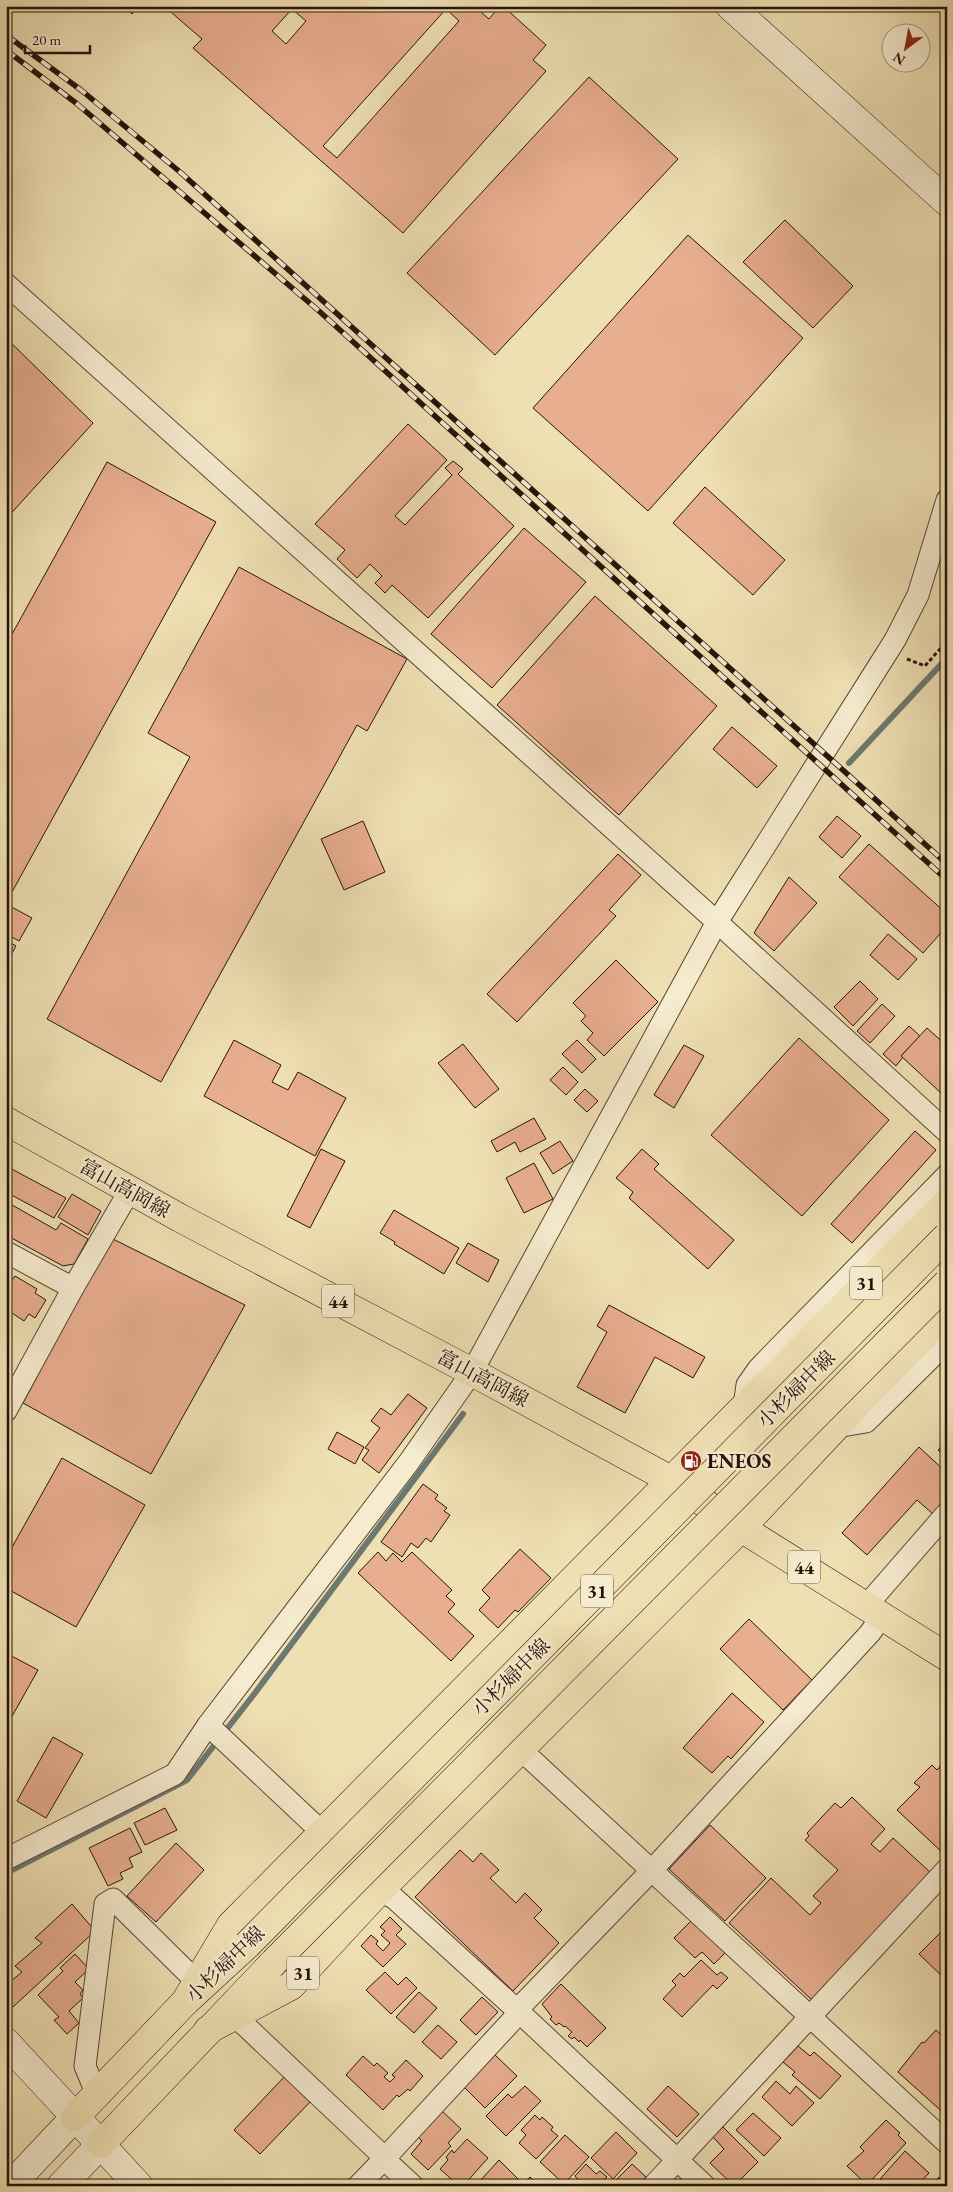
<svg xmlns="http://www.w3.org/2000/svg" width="953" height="2192" font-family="'EB Garamond','Noto Serif JP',serif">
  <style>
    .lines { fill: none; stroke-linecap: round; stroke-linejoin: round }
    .stream { stroke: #6d7870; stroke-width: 6 }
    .building { fill: #e8ae90; stroke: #27130a; fill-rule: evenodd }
    .street-casing { stroke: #594634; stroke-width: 23 }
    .secondary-casing { stroke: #27130a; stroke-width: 29 }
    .primary-casing { stroke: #27130a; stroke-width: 29 }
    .path { stroke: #27130a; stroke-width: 3; stroke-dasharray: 4 2.5; stroke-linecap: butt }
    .street { stroke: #f5ebce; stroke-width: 21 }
    .secondary { stroke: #f5ebce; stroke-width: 28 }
    .primary { stroke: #efe0b4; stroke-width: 28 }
    .rail-casing { stroke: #27130a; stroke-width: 5.5 }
    .rail { stroke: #f5ebce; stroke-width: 4; stroke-dasharray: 11; stroke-linecap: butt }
    .primary-bridge-casing { stroke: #27130a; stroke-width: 29; stroke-linecap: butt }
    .primary-bridge { stroke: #efe0b4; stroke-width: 28 }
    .labels { text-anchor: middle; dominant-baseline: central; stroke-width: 4.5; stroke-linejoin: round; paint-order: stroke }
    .shield { fill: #f5ebce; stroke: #655445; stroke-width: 1 }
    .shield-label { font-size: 19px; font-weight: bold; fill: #27130a }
    .street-label { font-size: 20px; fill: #27130a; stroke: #f5ebce }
    .poi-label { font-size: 20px; font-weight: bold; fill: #27130a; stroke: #f5ebce; text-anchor: start }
  </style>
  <rect width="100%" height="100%" fill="#efe0b4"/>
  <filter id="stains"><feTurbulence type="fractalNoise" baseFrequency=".004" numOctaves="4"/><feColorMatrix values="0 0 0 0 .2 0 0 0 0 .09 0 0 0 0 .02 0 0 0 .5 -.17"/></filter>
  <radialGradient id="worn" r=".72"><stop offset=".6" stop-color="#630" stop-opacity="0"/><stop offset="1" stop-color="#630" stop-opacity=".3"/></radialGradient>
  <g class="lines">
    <g class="stream">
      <path d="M849,763L947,658"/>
      <path d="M6,1873L187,1780L255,1693L463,1414"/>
    </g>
  </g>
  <g class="building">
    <path d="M123,6H139L132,14Z"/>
    <path d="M164,6H474L489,19L500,6H503L546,45L533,60L546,71L403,233L193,48L202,39ZM292,9L306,21L286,44L272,31ZM446,9L459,21L337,158L323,146Z"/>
    <path d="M589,77L678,159L495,355L407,273Z"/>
    <path d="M785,220L853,286L813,328L743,262Z"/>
    <path d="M688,235L803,338L648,511L533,408Z"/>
    <path d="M6,338L93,423L6,519Z"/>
    <path d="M408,424L447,460L395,516L405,525L452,475L445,468L453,461L463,469L458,474L514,526L428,618L392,585L385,593L375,583L382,576L370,564L357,578L337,559L345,550L315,524Z"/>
    <path d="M107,462L216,522L12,892L6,888V645Z"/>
    <path d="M705,487L785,560L753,595L673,523Z"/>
    <path d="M524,528L586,582L492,688L431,634Z"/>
    <path d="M239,567L407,659L367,731L357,725L161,1082L47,1019L190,757L148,733Z"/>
    <path d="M595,596L717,706L619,815L497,705Z"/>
    <path d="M732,727L777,766L757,788L713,749Z"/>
    <path d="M837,816L861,836L842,858L819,837Z"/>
    <path d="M363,821L385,872L344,890L321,839Z"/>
    <path d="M869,844L947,914V926L923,953L839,877Z"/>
    <path d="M618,854L641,875L609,910L616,916L517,1022L487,994Z"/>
    <path d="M789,877L817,903L774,951L754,933Z"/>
    <path d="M6,904L32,918L19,941L6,934Z"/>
    <path d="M888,934L917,959L898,980L870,955Z"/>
    <path d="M6,940L16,946L6,964Z"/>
    <path d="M616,960L658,1002L604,1056L587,1040L593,1033L581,1021L586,1016L573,1003Z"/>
    <path d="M860,981L878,999L853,1026L834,1007Z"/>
    <path d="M882,1004L895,1016L870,1043L857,1031Z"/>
    <path d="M909,1026L920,1036L901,1056L903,1057L896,1066L883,1054Z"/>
    <path d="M927,1028L947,1046V1087L941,1093L901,1056Z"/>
    <path d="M799,1038L889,1120L802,1216L711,1135Z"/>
    <path d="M234,1040L281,1065L272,1082L288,1090L298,1072L346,1098L315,1156L204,1096Z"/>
    <path d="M577,1040L596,1059L582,1073L562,1054Z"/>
    <path d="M463,1044L499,1089L475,1108L438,1063Z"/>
    <path d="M684,1045L704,1056L674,1108L654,1095Z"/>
    <path d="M563,1067L578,1082L566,1095L550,1080Z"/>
    <path d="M585,1089L598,1101L587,1112L574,1100Z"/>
    <path d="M534,1118L546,1139L520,1152L515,1142L497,1152L491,1141Z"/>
    <path d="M915,1131L936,1150L852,1243L831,1224Z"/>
    <path d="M560,1141L573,1161L553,1174L540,1153Z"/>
    <path d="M321,1149L345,1161L310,1228L287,1216Z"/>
    <path d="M642,1149L659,1164L654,1169L734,1240L708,1269L629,1198L633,1192L616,1178Z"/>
    <path d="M534,1163L553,1199L524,1213L506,1178Z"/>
    <path d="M6,1166L66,1198L54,1218L6,1192Z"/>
    <path d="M72,1194L101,1211L88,1235L58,1217Z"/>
    <path d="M6,1198L7,1202L56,1230L61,1223L88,1239L74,1264L63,1266L6,1235Z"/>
    <path d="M394,1210L459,1248L444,1274L394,1244L395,1242L380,1233Z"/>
    <path d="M111,1238L245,1305L151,1474L23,1403Z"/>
    <path d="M468,1243L499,1260L488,1282L456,1263Z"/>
    <path d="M15,1276L37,1289L35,1293L46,1300L35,1318L29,1314L24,1321L6,1309V1289Z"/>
    <path d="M609,1305L705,1357L693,1378L655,1357L625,1413L577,1387L607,1332L597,1326Z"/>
    <path d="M408,1394L427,1408L379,1473L362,1460L369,1450L365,1448L380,1428L371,1421L381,1408L391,1415Z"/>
    <path d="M337,1432L364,1447L355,1464L328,1449Z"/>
    <path d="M947,1441V1458L938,1450Z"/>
    <path d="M919,1447L947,1473V1498L933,1514L917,1500L867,1555L842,1533Z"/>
    <path d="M62,1458L145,1505L76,1627L6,1588V1558Z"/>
    <path d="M423,1484L438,1495L435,1499L447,1508L444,1511L450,1515L431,1542L426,1538L418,1548L411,1543L402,1557L381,1542Z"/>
    <path d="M520,1549L551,1578L518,1612L515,1610L498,1628L479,1610L490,1598L482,1590Z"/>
    <path d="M378,1552L386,1561L393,1553L402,1562L412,1552L452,1590L446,1596L455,1604L448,1612L474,1636L451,1661L358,1573Z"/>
    <path d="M749,1619L812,1680L783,1710L720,1649Z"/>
    <path d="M6,1653L38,1670L6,1727Z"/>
    <path d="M732,1693L764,1722L731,1759L728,1756L712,1773L683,1748Z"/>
    <path d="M53,1737L83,1754L46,1818L17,1801Z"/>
    <path d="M947,1759V1853L945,1855L897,1810L920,1787L914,1783L932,1765L937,1770Z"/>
    <path d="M852,1797L885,1829L871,1844L880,1852L893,1838L931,1873L812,2000L729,1923L771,1878L810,1915L821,1903L813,1896L838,1870L805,1840L809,1836L807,1833L835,1803L841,1808Z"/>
    <path d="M165,1808L177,1830L145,1845L134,1823Z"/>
    <path d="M710,1825L766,1878L725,1921L669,1869Z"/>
    <path d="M130,1828L142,1852L129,1858L133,1867L120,1873L123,1879L108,1886L89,1848Z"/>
    <path d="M176,1843L204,1870L156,1922L127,1896Z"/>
    <path d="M460,1850L473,1862L481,1853L499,1870L490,1878L516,1903L525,1893L542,1910L534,1918L559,1943L513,1991L415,1897Z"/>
    <path d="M72,1904L95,1931L13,2007L6,1999V1985L22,1972L15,1966L42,1943L35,1938Z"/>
    <path d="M390,1917L402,1929L396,1935L406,1944L383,1967L361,1946L371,1935L378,1941L376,1944L383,1951L390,1943L381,1935L385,1931L380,1927Z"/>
    <path d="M692,1920L725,1953L714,1964L702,1952L695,1958L674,1938Z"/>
    <path d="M947,1926V1981L919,1954Z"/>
    <path d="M75,1954L89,1969L75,1982L83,1990L80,1994L83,1998L69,2011L79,2023L67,2034L54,2020L59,2017L38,1995L63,1971L60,1968Z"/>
    <path d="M701,1960L717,1975L721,1972L728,1978L717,1989L713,1985L682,2017L663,1999L676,1985L672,1981L680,1973L684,1977Z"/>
    <path d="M385,1972L398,1985L406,1977L417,1988L391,2014L366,1990Z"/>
    <path d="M561,1984L606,2028L587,2047L580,2040L579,2042L574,2037L572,2039L568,2036L572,2032L565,2026L564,2027L559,2023L556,2025L550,2019L552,2017L542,2004Z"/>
    <path d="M419,1992L437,2008L414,2033L396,2017Z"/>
    <path d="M482,1997L498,2012L476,2035L460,2020Z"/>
    <path d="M438,2025L457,2042L441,2059L422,2042Z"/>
    <path d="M936,2030L947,2040V2116L898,2072L922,2042L924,2043Z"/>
    <path d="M798,2046L810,2056L814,2052L841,2076L820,2099L792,2075L795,2072L783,2062Z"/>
    <path d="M495,2055L517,2076L485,2108L464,2087Z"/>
    <path d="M363,2056L374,2066L377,2063L388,2073L384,2077L390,2082L395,2077L392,2075L406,2060L423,2076L410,2091L408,2089L399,2097L397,2095L383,2110L346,2075Z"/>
    <path d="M284,2077L310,2102L260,2154L234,2130Z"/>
    <path d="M776,2081L790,2094L796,2086L814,2103L792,2126L762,2097Z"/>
    <path d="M525,2086L541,2101L506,2136L486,2116L508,2094L512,2098Z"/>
    <path d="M668,2086L699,2114L677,2137L647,2109Z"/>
    <path d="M440,2109L461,2129L448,2143L451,2146L428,2170L411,2154L422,2141L416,2135Z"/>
    <path d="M753,2113L781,2138L764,2156L736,2130Z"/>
    <path d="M535,2115L540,2120L542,2117L553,2127L551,2130L558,2136L536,2159L519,2143L526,2135L521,2130Z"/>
    <path d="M886,2120L900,2133L898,2135L906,2143L867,2185L847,2166L864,2151L860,2147Z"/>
    <path d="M723,2127L758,2162L734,2186L710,2163L724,2149L713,2137Z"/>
    <path d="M616,2132L637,2153L613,2179L591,2158Z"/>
    <path d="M565,2135L589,2157L564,2184L540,2162Z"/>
    <path d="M467,2139L488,2158L463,2186H459L440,2169L448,2160L446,2157L452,2150L454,2153Z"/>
    <path d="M905,2151L929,2173L917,2186H887L880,2179Z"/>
    <path d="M499,2160L518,2179L512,2186H481L479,2182Z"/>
    <path d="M586,2164L596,2174L600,2171L607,2177L604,2180L610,2186H583L575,2176Z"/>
    <path d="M632,2164L646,2177L637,2186H622L616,2180Z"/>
    <path d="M530,2177L539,2186H521Z"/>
    <path d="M939,2177L947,2186H931Z"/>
  </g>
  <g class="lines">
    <g class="street-casing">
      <g id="street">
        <path d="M6,284L717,922L947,1132"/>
        <path d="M6,1252L73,1288"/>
        <path d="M744,1407L747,1385L759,1368L947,1175"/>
        <path d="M6,1411L73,1288L130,1190"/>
        <path d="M836,1427L866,1422L947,1342"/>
        <path d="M866,1606L947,1513"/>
        <path d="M208,1725L324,1834"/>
        <path d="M520,1749L947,2143"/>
        <path d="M6,1859L175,1774L208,1725L409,1462L472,1372L717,922L895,640L918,595L947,500"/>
        <path d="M379,1891L394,1898L517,2010L705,2186"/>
        <path d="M517,2010L652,1870L870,1633L882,1616"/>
        <path d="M235,2016L385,2158"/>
        <path d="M97,2095L85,2066L105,1904L113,1899L197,1982"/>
        <path d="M358,2186L384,2159"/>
        <path d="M413,2186L384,2159L520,2012"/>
        <path d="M653,2186L947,1869"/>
      </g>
    </g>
    <g class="secondary-casing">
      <g id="secondary">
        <path d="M730,6L947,202"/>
        <path d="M6,2042L139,2186"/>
        <path d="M10,2186L75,2117"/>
        <path d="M61,2186L101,2144"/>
      </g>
    </g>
    <g class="primary-casing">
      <g id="primary">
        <path d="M6,1121L180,1218L472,1372L671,1480L741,1528L947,1657"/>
        <path d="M185,2002L231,1925L947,1202"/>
        <path d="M208,2030L291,1986L379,1891L741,1528L862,1399L947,1313"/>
        <path d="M75,2117L185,2002L247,1945"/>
        <path d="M101,2144L274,1962"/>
      </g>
    </g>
    <path class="path" d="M907,659L925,666L947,641"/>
    <use href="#street" class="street"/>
    <use href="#secondary" class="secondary"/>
    <use href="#primary" class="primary"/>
    <g class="rail-casing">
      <g id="rail">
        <path d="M6,35L81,90L180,172L947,864"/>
        <path d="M6,50L76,103L319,311L947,880"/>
      </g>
    </g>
    <use href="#rail" class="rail"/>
    <g class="primary-bridge-casing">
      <g id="primary-bridge">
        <path d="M247,1945L947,1236"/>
        <path d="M274,1962L947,1283"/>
      </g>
    </g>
    <use href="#primary-bridge" class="primary-bridge"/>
  </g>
  <defs>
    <g id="fuel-disc" transform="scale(1.125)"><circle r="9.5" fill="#8f2418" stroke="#f5ebce"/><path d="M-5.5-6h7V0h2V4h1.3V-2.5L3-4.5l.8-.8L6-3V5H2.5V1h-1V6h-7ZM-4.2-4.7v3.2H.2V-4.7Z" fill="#fff"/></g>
  </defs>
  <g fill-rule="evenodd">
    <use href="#fuel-disc" x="691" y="1461"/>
  </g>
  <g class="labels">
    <g class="shield">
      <rect x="850" y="1266.5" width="32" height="33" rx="4"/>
      <rect x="322" y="1284.5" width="32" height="33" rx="4"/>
      <rect x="788" y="1550.5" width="32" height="33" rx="4"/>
      <rect x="581" y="1574.5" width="32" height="33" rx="4"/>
      <rect x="287" y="1956.5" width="32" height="33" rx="4"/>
    </g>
    <g class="shield-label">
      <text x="866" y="1283">31</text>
      <text x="338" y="1301">44</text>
      <text x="804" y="1567">44</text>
      <text x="597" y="1591">31</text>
      <text x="303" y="1973">31</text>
    </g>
    <g class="street-label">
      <text transform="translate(125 1188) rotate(29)">富山高岡線</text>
      <text transform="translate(483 1378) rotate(28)">富山高岡線</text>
      <text transform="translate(796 1389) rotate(-45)">小杉婦中線</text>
      <text transform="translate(511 1677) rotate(-45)">小杉婦中線</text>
      <text transform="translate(225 1964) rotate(-44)">小杉婦中線</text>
    </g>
    <g class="poi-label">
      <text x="707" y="1461">ENEOS</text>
    </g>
  </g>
  <rect width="953" height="2192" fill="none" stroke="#efe0b4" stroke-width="25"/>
  <rect x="8" y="8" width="938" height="2177" fill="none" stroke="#27130a" stroke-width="2.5"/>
  <rect x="12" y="12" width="928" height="2167" fill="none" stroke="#27130a"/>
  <g transform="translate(906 48) rotate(212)"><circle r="24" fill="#f5ebce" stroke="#a39580"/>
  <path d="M0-4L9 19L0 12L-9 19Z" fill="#8f2418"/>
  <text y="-8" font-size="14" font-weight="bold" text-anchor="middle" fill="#27130a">N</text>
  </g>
  <path d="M25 45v8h65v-8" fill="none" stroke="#27130a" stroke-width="2.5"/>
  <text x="32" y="45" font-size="15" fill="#27130a" stroke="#f5ebce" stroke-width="4" paint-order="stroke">20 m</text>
  <rect width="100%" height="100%" filter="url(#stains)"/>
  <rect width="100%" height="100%" fill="url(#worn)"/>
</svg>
